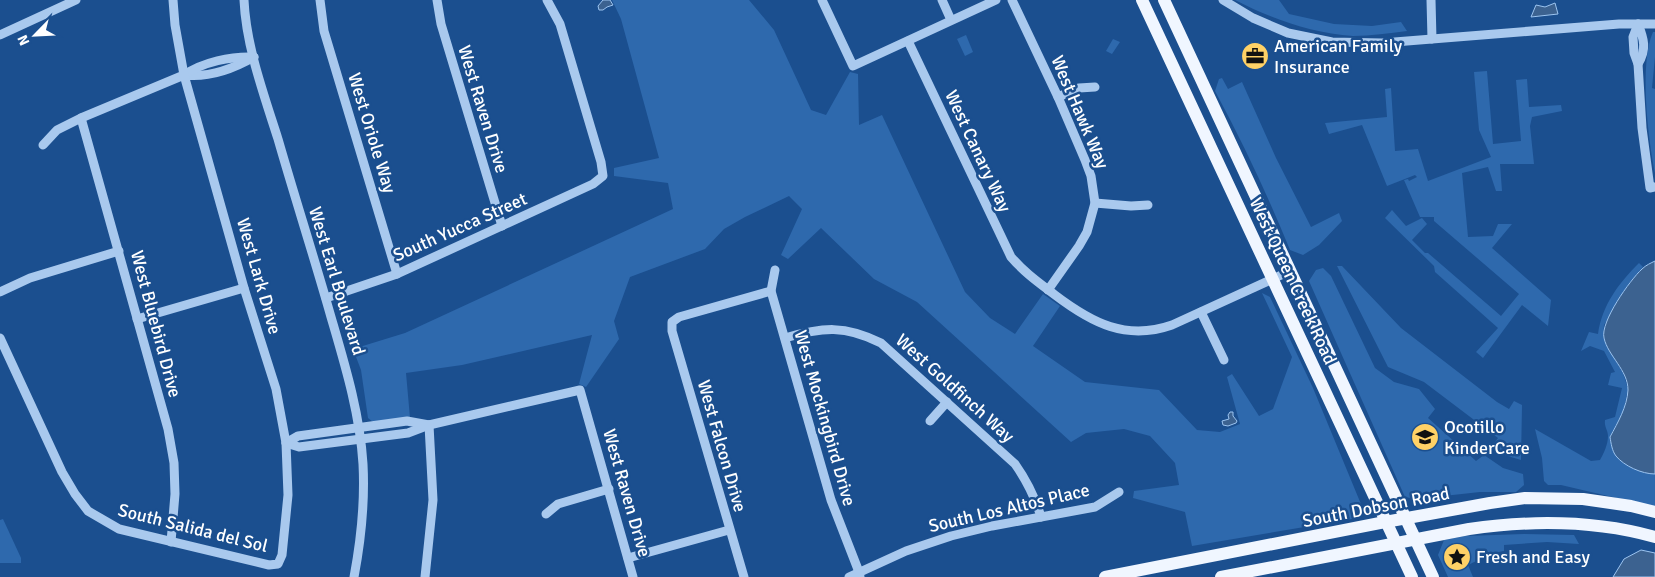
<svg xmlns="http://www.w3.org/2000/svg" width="1655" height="577" font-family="Signika,sans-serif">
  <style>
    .green { fill: #2e69ad }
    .water { fill: #3c6290; stroke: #9cc4f0 }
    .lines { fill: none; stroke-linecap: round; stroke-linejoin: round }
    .minor { stroke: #a9c9ee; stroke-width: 9 }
    .major { stroke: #f0f6ff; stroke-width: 12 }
    .labels { text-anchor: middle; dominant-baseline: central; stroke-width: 5; stroke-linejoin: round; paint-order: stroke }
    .poi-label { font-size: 18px; fill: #fff; stroke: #1b4f8f; text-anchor: start }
    .street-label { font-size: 18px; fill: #fff; stroke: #1b4f8f }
  </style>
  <rect width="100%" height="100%" fill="#1b4f8f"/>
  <g class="green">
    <path d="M612,0H749L774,30L811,110L826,115L850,72L858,74L859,125L882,115L965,292L990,318L1015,334L1043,294L1060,306L1033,346L1085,382L1159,390L1197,430L1220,432L1240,424L1227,377L1232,374L1259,416L1273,409L1292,357L1262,293L1270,297L1313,388L1363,509L1358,518L1192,546L1185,512L1133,498L1134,491L1179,485L1175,463L1150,436L1124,429L1086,433L1071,442L917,302L874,279L821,228L788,259L781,255L802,209L789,196L745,217L724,229L705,249L630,277L614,321L619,339L586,387L579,384L592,335L462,365L406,373L410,418L373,422L368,418L361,370L353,349L405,333L673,209L668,183L614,176V168L659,158L621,19Z"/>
    <path d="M1235,0H1279L1289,14L1334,24L1372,26L1401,22L1407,31C1389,33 1371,36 1353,36C1311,33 1272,19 1235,0Z"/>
    <path d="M1653,32H1655V57L1652,88L1655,89V173C1648,139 1639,62 1653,32Z"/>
    <path d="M966,35L973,52L965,56L957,39Z"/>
    <path d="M1113,39L1120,42L1112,54L1106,51Z"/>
    <path d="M1487,71L1493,144L1521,141L1516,80L1527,79L1529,107L1561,105L1562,111L1532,117L1530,126L1534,164H1500L1502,191H1496L1488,167L1462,173L1468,237L1493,236L1498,224H1512L1492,248L1551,300L1548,326L1522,305L1483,358L1476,352L1498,328L1435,272L1434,266L1385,218L1392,210L1406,226L1422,218L1427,224L1412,240L1425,253H1428L1501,316L1519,294L1434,221V217H1420L1404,180L1408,179L1409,181L1417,177L1415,175L1387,186L1362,125L1329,134L1325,123L1387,117L1385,89L1391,88L1395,151L1418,149L1428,181L1491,157L1479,130L1474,72Z"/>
    <path d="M1222,78L1228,89L1242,82L1276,158L1311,227L1339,213L1342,221L1319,245L1303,255L1290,250C1268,196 1243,143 1215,91L1219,79Z"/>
    <path d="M1639,263L1643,267L1630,282L1604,325L1603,337L1608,348L1623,373L1628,389L1623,412L1610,436L1615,455L1655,474V507L1561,485H1548L1544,481L1542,458L1535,429L1591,461L1600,460C1604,453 1608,444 1608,436C1608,430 1604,427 1605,420L1615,417L1622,388L1608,385L1611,373L1615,372L1604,351L1590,346L1581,351L1589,332L1598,334C1602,305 1619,283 1639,263Z"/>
    <path d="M1337,266H1342L1401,328L1497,402L1509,409L1514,401L1522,405L1521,460L1501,454L1491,447L1498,438L1424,382L1388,367Z"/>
    <path d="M1323,268L1331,276L1375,368L1394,382L1419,389L1435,409L1428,418L1476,461L1484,455L1503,468L1523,474L1524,485L1516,492H1480L1416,499L1405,497L1309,281L1316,270Z"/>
    <path d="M3,519L21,558V563H0V520Z"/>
    <path d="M1524,534L1574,535L1579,544L1547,542L1504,545V551L1493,553L1468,565L1473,577H1448L1438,555L1444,540L1465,536Z"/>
  </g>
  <g class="water">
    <path d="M603,0H610L613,5L607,7L603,10H599L598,6Z"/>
    <path d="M1555,3L1558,14L1531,17L1536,5L1545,7Z"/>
    <path d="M1655,261V474C1642,474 1624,466 1616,456C1612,451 1611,443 1610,437C1618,422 1627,407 1628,390C1628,370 1608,356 1604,338C1600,322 1630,280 1642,269C1646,265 1651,263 1655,261Z"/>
    <path d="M1233,412V416L1237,421L1236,423L1228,426L1223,425L1222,421L1229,419L1228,415L1230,412Z"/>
    <path d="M1641,550L1655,553V577H1613L1624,559Z"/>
  </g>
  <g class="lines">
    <g class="minor">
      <path d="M244,0C246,46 264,95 278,139C295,198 314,257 331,317C345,365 360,414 363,464C365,502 361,540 354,577"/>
      <path d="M320,0L324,31L397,274"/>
      <path d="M437,0L441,24L502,226"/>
      <path d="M822,0L853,66L996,0"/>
      <path d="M942,0L951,20"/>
      <path d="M1012,0L1058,97L1085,160L1091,176L1095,203L1087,232L1079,246L1048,290"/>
      <path d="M1223,0L1253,18L1288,33L1332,42L1382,43L1619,24H1655"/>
      <path d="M1431,0L1432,39"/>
      <path d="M1638,24L1633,37L1634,53L1638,64L1642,128L1650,188L1655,187"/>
      <path d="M1638,24C1644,39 1647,49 1638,64"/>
      <path d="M0,35L76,0"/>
      <path d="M908,41L1011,257C1025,273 1038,282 1055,295C1092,323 1126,341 1172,325L1290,271"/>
      <path d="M184,75C208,78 233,69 254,57"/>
      <path d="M1058,97L1079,88L1095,87"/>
      <path d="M81,118L168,429L174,463L175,494L171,542"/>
      <path d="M43,145L57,130L81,118L184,75C203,62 231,56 254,57"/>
      <path d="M1095,203L1131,206L1148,205"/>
      <path d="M775,270L771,291L831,500L859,572L860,577"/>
      <path d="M0,292L30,278L119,251"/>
      <path d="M326,298L397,274L593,184L603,176L601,162L560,24L547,0"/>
      <path d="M1201,312L1224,360"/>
      <path d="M137,319L244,288"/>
      <path d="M0,338L62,472L75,494L88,511L119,529L269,565L278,564L282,555L288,495L286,443L276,389L244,288L184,75L175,25L173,0"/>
      <path d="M785,338C823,327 845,325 881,343L1015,464C1027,481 1035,497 1041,517"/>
      <path d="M930,421L947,402"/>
      <path d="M286,443L299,447L408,433L429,425L580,390L633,577"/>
      <path d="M286,443L298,436L407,421L429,425"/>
      <path d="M546,514L558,504L609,489"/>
      <path d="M628,558L729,530"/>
      <path d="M425,577L433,500L429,425"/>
      <path d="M744,577L672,331V322L679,317L771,291"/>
      <path d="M849,577L906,551L951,536L992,526L1095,507L1119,492"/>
    </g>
    <g class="major">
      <path d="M1142,0L1412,577"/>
      <path d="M1164,0L1433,577"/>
      <path d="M1105,577L1385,522L1490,503L1525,498L1583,499L1631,506L1655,512"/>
      <path d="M1221,577L1469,529C1531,520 1594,520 1655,537"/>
    </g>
  </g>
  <defs>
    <g id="office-disc" transform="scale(1.4375)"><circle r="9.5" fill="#ffd166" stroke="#1b4f8f"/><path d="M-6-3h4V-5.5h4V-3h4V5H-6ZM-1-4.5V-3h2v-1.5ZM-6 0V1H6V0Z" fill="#111"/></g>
    <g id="school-disc" transform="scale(1.4375)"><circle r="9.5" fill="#ffd166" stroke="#1b4f8f"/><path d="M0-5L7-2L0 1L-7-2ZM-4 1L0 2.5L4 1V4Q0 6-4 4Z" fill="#111"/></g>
    <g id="sight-disc" transform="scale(1.4375)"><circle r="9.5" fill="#ffd166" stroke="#1b4f8f"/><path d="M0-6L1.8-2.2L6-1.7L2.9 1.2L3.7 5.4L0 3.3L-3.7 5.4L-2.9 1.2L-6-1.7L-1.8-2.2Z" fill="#111"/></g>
  </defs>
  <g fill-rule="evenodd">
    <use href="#office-disc" x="1255" y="56"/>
    <use href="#school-disc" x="1425" y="437"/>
    <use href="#sight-disc" x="1457" y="557"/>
  </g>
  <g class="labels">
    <g class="poi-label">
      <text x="1274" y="46">American Family<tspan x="1274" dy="21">Insurance</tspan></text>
      <text x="1444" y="427">Ocotillo<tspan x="1444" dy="21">KinderCare</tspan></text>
      <text x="1476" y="557">Fresh and Easy</text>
    </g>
    <g class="street-label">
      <text transform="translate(483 109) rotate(73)">West Raven Drive</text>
      <text transform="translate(1080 112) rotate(67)">West Hawk Way</text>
      <text transform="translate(372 133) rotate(73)">West Oriole Way</text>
      <text transform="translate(978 151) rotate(65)">West Canary Way</text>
      <text transform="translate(460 227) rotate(-24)">South Yucca Street</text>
      <text transform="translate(259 276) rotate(74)">West Lark Drive</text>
      <text transform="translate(337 281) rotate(73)">West Earl Boulevard</text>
      <text transform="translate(1293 281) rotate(65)">West Queen Creek Road</text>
      <text transform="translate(156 324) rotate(75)">West Bluebird Drive</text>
      <text transform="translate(955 388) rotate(42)">West Goldfinch Way</text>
      <text transform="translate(825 418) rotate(74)">West Mockingbird Drive</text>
      <text transform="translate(722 446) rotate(74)">West Falcon Drive</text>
      <text transform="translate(627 493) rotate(74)">West Raven Drive</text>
      <text transform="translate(1376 507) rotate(-11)">South Dobson Road</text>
      <text transform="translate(1009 508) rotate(-13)">South Los Altos Place</text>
      <text transform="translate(193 528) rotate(14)">South Salida del Sol</text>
    </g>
  </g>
  <g transform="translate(35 35) rotate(246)" stroke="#1b4f8f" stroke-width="4" paint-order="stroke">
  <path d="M0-4L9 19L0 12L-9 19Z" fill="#ffffff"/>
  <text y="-8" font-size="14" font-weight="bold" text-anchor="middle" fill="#ffffff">N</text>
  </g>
</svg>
